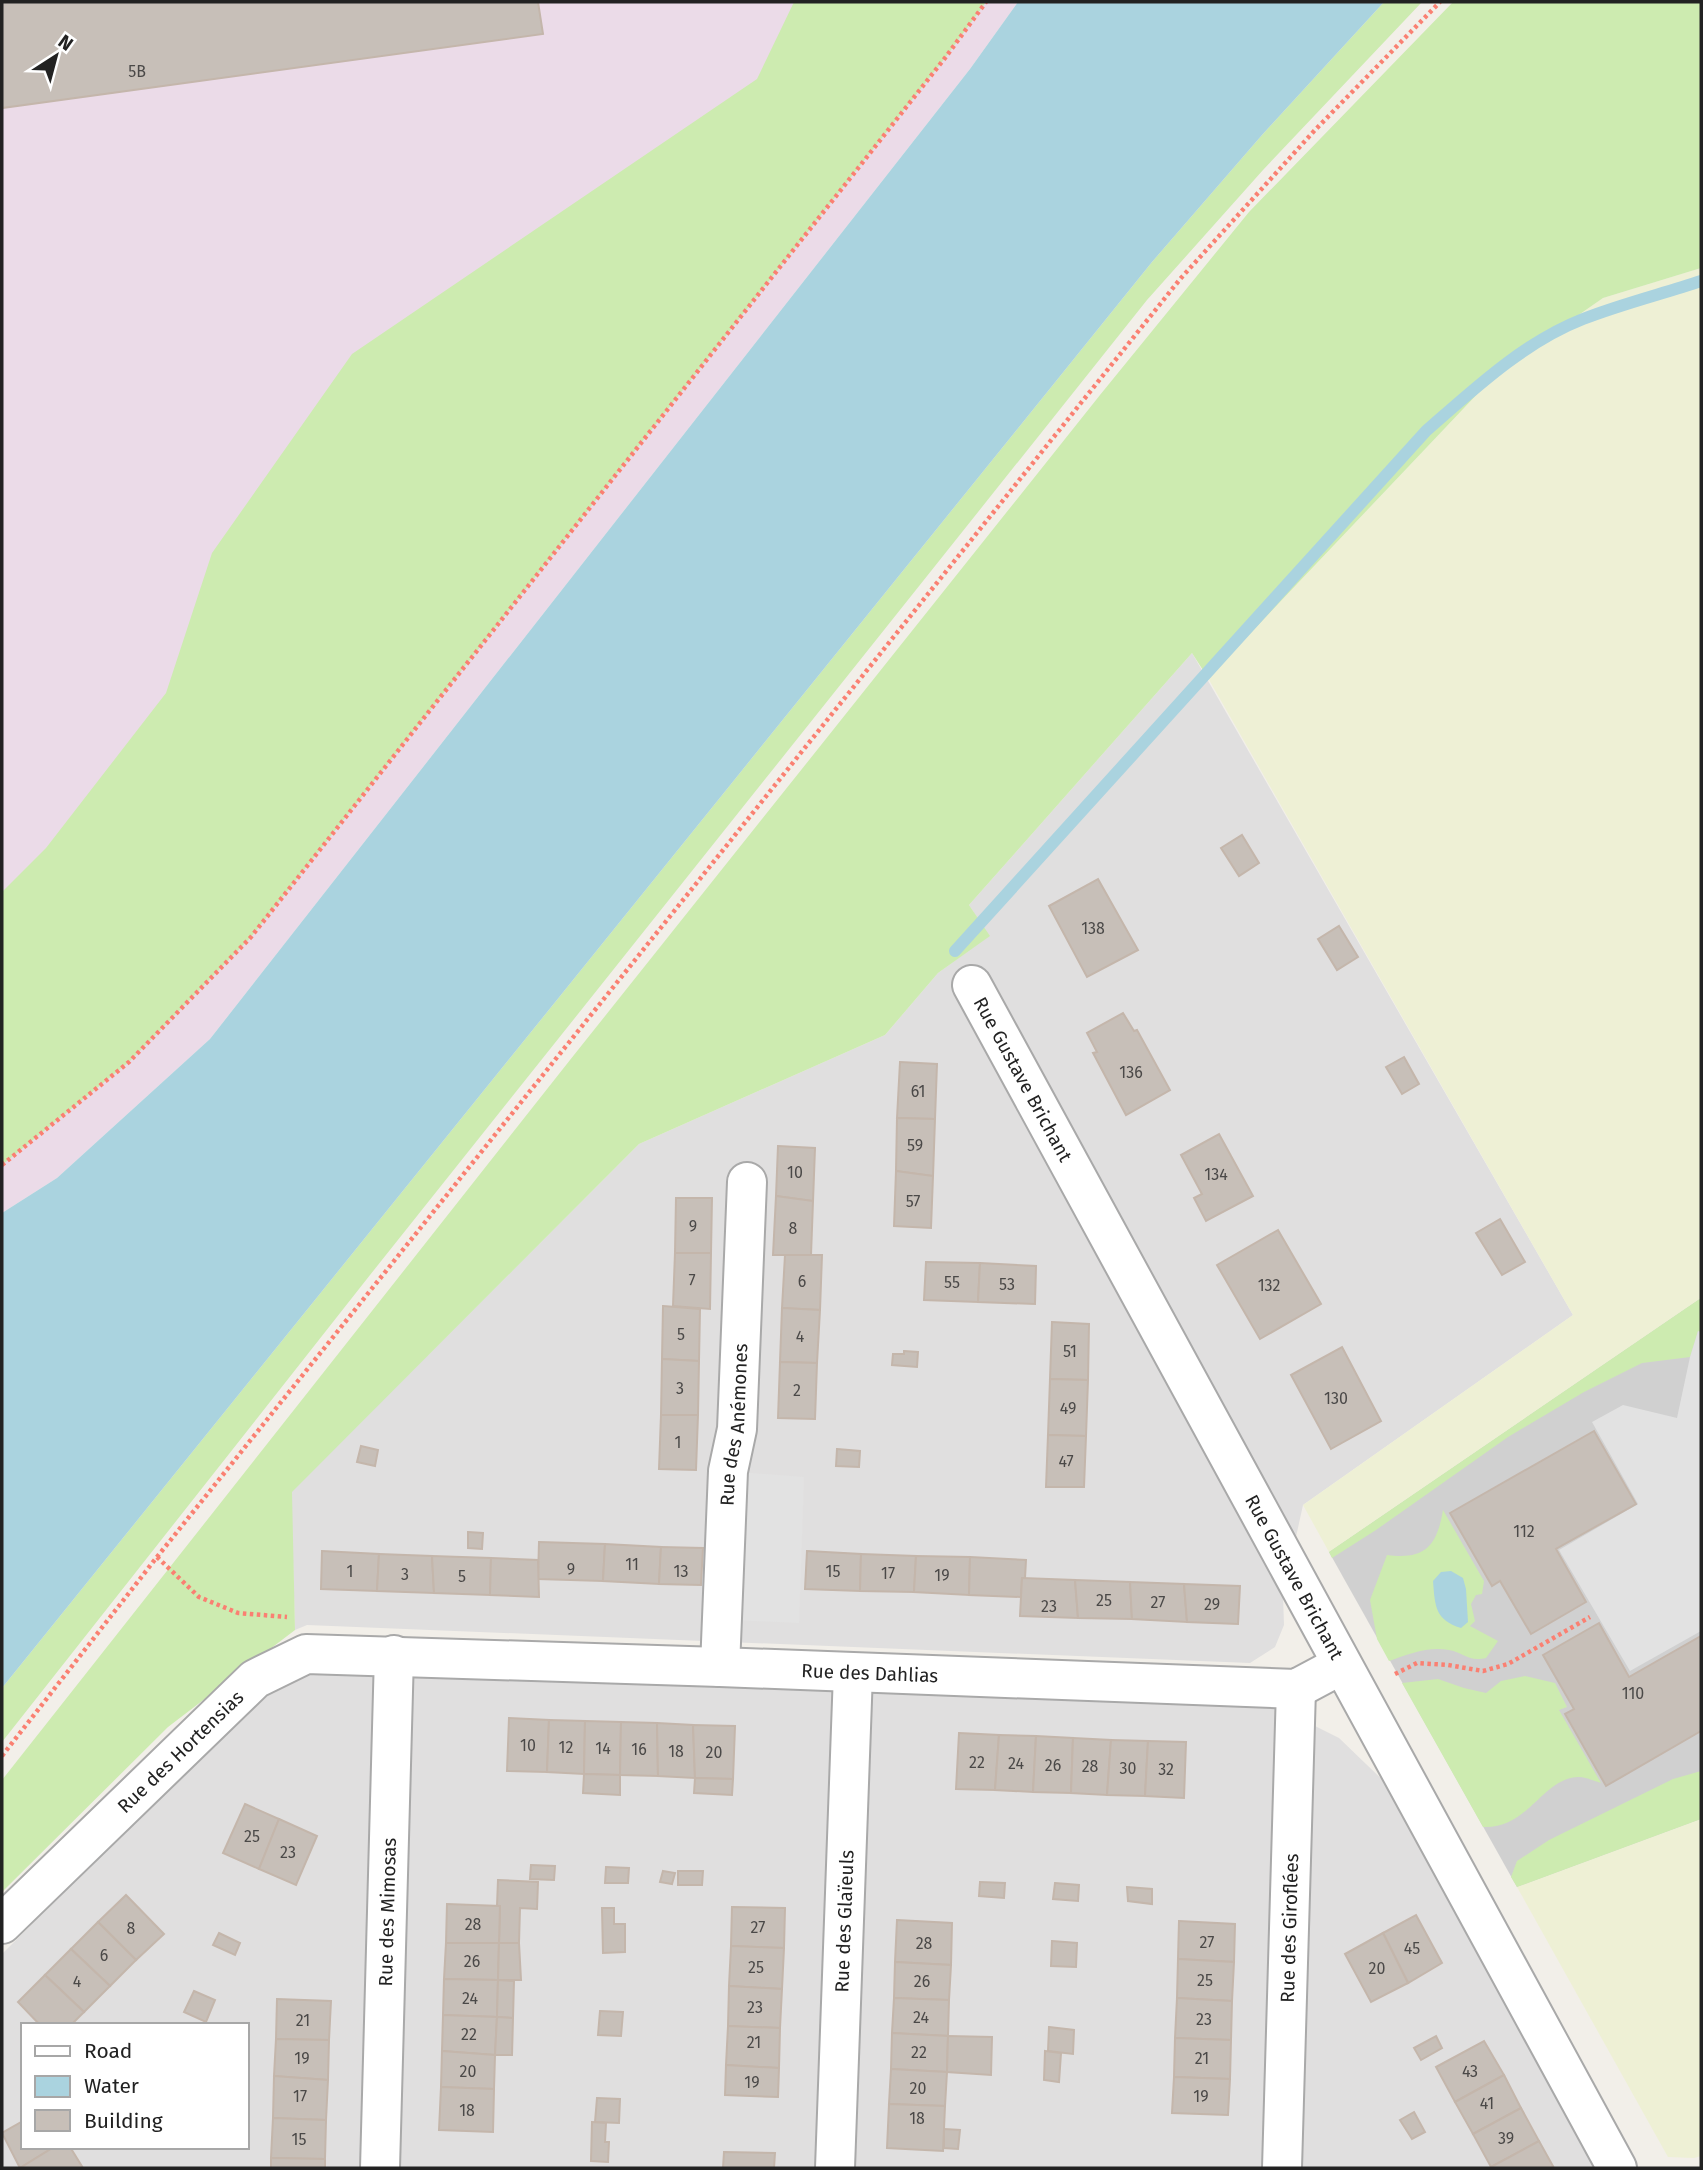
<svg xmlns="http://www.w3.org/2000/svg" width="1703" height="2170" font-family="'Fira Sans',sans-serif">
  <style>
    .residential { fill: #e0dfdf; fill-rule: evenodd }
    .industrial { fill: #ebdbe8 }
    .religious { fill: #d0d0d0 }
    .farmland { fill: #eef0d5 }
    .grass { fill: #cdebb0 }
    .parking { fill: #e2e2e2 }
    .water { fill: #aad3df }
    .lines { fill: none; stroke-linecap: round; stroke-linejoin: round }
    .stream { stroke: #aad3df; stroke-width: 12 }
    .building { fill: #c7bfb8; stroke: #c4b6ab; stroke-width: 2 }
    .street-casing { stroke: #a9a9a9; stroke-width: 42 }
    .path { stroke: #fa8072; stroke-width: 4.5; stroke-dasharray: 3.5 3.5; stroke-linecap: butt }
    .street { stroke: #fff; stroke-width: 38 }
    .labels { text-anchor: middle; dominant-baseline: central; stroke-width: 6; stroke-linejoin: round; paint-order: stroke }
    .number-label { font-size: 16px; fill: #4b4948 }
    .street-label { font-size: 19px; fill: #222; stroke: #fff }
  </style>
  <rect width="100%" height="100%" fill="#f2efe9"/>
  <g class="residential">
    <path d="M1192,653L1573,1315L1303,1505L1283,1596L1284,1625L1275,1647L1250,1663L307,1625L295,1630L291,1492L639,1144L885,1035L938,973L989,936L969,905Z"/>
    <path d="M320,1662L1259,1698L1339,1738L1393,1790L1602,2168H2V1954L282,1676ZM23,2025H247V2147H23Z"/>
  </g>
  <path class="industrial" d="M2,2H1018L970,69L210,1039L57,1178L2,1213Z"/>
  <path class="religious" d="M1701,1298V1819L1517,1887L1329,1552Z"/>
  <g class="farmland">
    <path d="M1701,268V1298L1329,1552L1303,1505L1573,1315L1208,678L1501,369L1603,298Z"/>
    <path d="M1701,1819V2156L1694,2158L1668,2157L1517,1887Z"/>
  </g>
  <g class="grass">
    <path d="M794,2H986L945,58L251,937L129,1062L2,1165V892L46,848L166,693L212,553L352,354L757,79Z"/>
    <path d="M1384,2H1422L1263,170L1147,300L370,1275L2,1742V1688L1152,262L1262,135Z"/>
    <path d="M1453,2H1701V268L1603,298L1501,369L1208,678L1192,653L969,905L990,936L938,973L885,1035L639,1144L292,1492L295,1630L168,1727L2,1892V1780L570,1060L1100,395L1249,212Z"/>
    <path d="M1701,1298V1332H1698L1690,1357L1642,1363L1584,1392L1508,1437L1376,1530L1332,1558L1329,1552Z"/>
    <path d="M1443,1510L1484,1581L1482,1594L1476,1595L1471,1604L1475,1621L1470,1626L1498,1641L1486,1658C1468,1662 1465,1653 1449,1650C1429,1646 1408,1654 1389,1661L1377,1639L1370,1600L1387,1555C1425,1560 1437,1546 1443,1510Z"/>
    <path d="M1525,1676L1555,1683L1567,1707L1559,1710L1601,1783C1594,1781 1586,1777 1579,1777C1543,1777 1529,1829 1483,1827L1402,1683L1438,1679L1464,1688L1486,1693L1501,1681Z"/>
    <path d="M1701,1771V1819L1517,1887L1511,1877L1517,1861L1549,1840L1673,1779Z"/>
  </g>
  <g class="parking">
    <path d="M1698,1331L1701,1332V1631L1630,1671L1559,1550L1638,1504L1592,1422L1623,1405L1677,1418L1690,1357Z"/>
    <path d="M737,1472L804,1477L799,1623L732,1620Z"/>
  </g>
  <g class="water">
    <path d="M1018,2H1384L1262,135L1152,262L2,1688V1213L57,1178L210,1039L970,69Z"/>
    <path d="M1451,1571L1463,1578L1466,1589L1468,1622L1461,1628C1435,1620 1435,1606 1433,1581L1441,1572Z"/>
  </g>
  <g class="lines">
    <path class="stream" d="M955,951L1426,431C1474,389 1524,342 1583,319C1621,304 1662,294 1701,281"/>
  </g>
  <g class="building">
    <path d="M2,2H538L543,34L2,108Z"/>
    <path d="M1242,835L1259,863L1239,876L1221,848Z"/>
    <path d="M1098,879L1138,950L1087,977L1049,906Z"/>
    <path d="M1339,926L1358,957L1337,970L1318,939Z"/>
    <path d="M1123,1013L1134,1031L1137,1030L1170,1090L1126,1115L1093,1053L1097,1052L1087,1033Z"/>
    <path d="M1404,1057L1419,1084L1402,1094L1386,1067Z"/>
    <path d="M900,1062L937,1064L935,1119L897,1118Z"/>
    <path d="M897,1118L935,1119L933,1176L896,1171Z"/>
    <path d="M1219,1134L1253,1196L1206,1221L1194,1198L1202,1194L1181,1155Z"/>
    <path d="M778,1146L815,1148L813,1201L776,1196Z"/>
    <path d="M896,1171L933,1176L931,1228L894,1226Z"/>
    <path d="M776,1196L813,1201L811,1255H773Z"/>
    <path d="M676,1198H712L711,1253H675Z"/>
    <path d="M1500,1219L1525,1262L1502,1275L1476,1233Z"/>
    <path d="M1278,1230L1321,1304L1260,1339L1217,1265Z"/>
    <path d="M675,1253H711L710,1309L673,1306Z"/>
    <path d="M785,1255H822L820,1310L782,1308Z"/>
    <path d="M926,1262L980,1263L978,1302L924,1300Z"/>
    <path d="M980,1263L1036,1266L1035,1304L978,1302Z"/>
    <path d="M663,1306L700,1309L699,1361L662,1359Z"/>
    <path d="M782,1308L820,1310L817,1363L780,1362Z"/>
    <path d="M1052,1322L1089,1324L1088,1380L1050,1379Z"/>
    <path d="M1342,1347L1381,1421L1331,1449L1291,1375Z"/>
    <path d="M904,1351L918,1352L917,1367L892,1365L893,1354H904Z"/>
    <path d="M662,1359L699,1361L698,1415H661Z"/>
    <path d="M780,1362L817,1363L815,1419L778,1418Z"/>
    <path d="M1050,1379L1088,1380L1086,1436L1048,1435Z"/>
    <path d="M661,1415H698L696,1470L659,1469Z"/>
    <path d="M1594,1431L1636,1504L1556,1549L1586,1602L1531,1634L1500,1581L1492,1586L1450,1513Z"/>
    <path d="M1048,1435L1086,1436L1084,1487H1046Z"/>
    <path d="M361,1446L378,1450L375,1466L357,1462Z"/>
    <path d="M837,1449L860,1451L859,1467L836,1466Z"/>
    <path d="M468,1532L483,1533L482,1549L468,1548Z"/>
    <path d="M539,1542L605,1544L603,1581L538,1579Z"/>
    <path d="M605,1544L661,1547L659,1584L603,1581Z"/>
    <path d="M661,1547L703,1548L701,1585L659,1584Z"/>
    <path d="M322,1551L379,1554L377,1591L321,1589Z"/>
    <path d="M807,1551L861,1554L860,1591L805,1589Z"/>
    <path d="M379,1554L432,1556L434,1593L377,1591Z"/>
    <path d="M861,1554L916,1556L914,1592L860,1591Z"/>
    <path d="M432,1556L491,1558L490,1595L434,1593Z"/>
    <path d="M916,1556L970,1557L969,1595L914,1592Z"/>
    <path d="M970,1557L1026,1560L1025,1578H1022L1021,1597L969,1595Z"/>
    <path d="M491,1558L538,1560L539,1597L490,1595Z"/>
    <path d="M1022,1578L1075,1580L1078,1618L1020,1616Z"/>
    <path d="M1075,1580L1130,1582L1132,1619L1078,1618Z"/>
    <path d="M1130,1582L1184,1584L1187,1622L1132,1619Z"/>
    <path d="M1184,1584L1240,1586L1238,1624L1187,1622Z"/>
    <path d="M1599,1623L1629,1677L1701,1636V1731L1606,1786L1565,1714L1574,1709L1543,1655Z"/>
    <path d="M509,1718L549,1720L547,1772L507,1771Z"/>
    <path d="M549,1720L585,1721L584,1774L547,1772Z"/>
    <path d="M585,1721L621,1722L620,1775L584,1774Z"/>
    <path d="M621,1722L657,1723L658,1776L620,1775Z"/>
    <path d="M657,1723L693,1725L695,1778L658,1776Z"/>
    <path d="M693,1725L735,1726L733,1779L695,1778Z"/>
    <path d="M959,1733L999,1735L995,1790L956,1789Z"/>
    <path d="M999,1735L1036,1736L1033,1792L995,1790Z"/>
    <path d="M1036,1736L1073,1738L1071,1793L1033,1792Z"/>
    <path d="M1073,1738L1111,1740L1107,1795L1071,1793Z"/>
    <path d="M1111,1740L1148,1741L1145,1796L1107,1795Z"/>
    <path d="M1148,1741L1186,1742L1184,1798L1145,1796Z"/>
    <path d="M584,1774L620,1775V1795L583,1793Z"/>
    <path d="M695,1778L733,1779L732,1795L694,1793Z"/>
    <path d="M245,1804L279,1819L259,1869L223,1853Z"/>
    <path d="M279,1819L317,1836L296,1885L259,1869Z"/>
    <path d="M531,1865L555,1866L554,1880L530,1879Z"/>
    <path d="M606,1867L629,1868L628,1883H605Z"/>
    <path d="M663,1871L675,1873L672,1884L660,1882Z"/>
    <path d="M678,1871H703L702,1885H678Z"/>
    <path d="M498,1880L538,1882L537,1909L520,1908L519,1943H499L500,1906H497Z"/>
    <path d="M980,1882L1005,1883L1004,1898L979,1896Z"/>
    <path d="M1055,1883L1079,1885L1078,1901L1053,1899Z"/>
    <path d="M1127,1887L1152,1889V1904L1128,1901Z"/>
    <path d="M126,1895L164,1934L136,1960L98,1922Z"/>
    <path d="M447,1904L500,1906L499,1943H446Z"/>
    <path d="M732,1907L785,1908L784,1948L731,1946Z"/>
    <path d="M602,1908H614V1924H625V1952L603,1953Z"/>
    <path d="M1416,1915L1442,1963L1408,1983L1383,1933Z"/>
    <path d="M897,1920L952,1923L951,1965L895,1962Z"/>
    <path d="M1179,1921L1235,1924L1234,1962L1178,1959Z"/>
    <path d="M98,1922L136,1960L110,1986L71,1949Z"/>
    <path d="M219,1933L240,1943L235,1955L213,1945Z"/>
    <path d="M1383,1933L1408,1983L1371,2002L1345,1954Z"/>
    <path d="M1052,1941L1077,1943L1076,1967L1051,1966Z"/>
    <path d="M446,1943H499L498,1980L444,1979Z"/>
    <path d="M499,1943H519L521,1980H498Z"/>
    <path d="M731,1946L784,1948L782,1989L729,1986Z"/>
    <path d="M71,1949L110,1986L84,2012L45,1975Z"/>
    <path d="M1178,1959L1234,1962L1232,2001L1177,1998Z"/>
    <path d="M895,1962L951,1965L949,2000L894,1998Z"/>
    <path d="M45,1975L84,2012L71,2025H40L18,2002Z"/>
    <path d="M444,1979L498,1980L497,2017L443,2015Z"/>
    <path d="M498,1980L514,1981L513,2018L497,2017Z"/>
    <path d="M729,1986L782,1989L780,2028L728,2026Z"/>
    <path d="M194,1991L215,2000L206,2022L184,2012Z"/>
    <path d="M894,1998L949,2000L948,2036L892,2033Z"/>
    <path d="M1177,1998L1232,2001L1231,2040L1175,2038Z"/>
    <path d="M277,1999L331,2001L329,2040L276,2039Z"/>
    <path d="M600,2011L623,2012L621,2036L598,2035Z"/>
    <path d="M443,2015L497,2017L495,2055L442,2051Z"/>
    <path d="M497,2017L513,2018L512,2055H495Z"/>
    <path d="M728,2026L780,2028L779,2068L726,2065Z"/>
    <path d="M1049,2027L1074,2030L1073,2054L1048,2051Z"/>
    <path d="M892,2033L948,2036L947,2072L891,2069Z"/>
    <path d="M948,2036L992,2037L991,2075L947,2072Z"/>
    <path d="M1436,2036L1442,2048L1421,2060L1414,2048Z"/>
    <path d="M1175,2038L1231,2040L1230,2079L1174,2077Z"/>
    <path d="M276,2039L329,2040L328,2080L274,2076Z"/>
    <path d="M1484,2041L1504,2075L1455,2102L1436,2067Z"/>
    <path d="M442,2051L495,2055L494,2089L441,2087Z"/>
    <path d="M1045,2051L1061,2053L1059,2082L1044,2080Z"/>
    <path d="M726,2065L779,2068L778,2097L725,2095Z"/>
    <path d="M891,2069L947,2072L945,2106L889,2104Z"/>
    <path d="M1504,2075L1521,2108L1473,2134L1455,2102Z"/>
    <path d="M274,2076L328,2080L326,2120L273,2118Z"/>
    <path d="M1174,2077L1230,2079L1228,2115L1172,2113Z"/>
    <path d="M441,2087L494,2089L493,2132L439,2130Z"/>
    <path d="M597,2098L620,2099L619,2123L595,2122Z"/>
    <path d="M889,2104L945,2106L943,2151L887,2148Z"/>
    <path d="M1521,2108L1539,2141L1491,2167L1473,2134Z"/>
    <path d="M1414,2112L1425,2132L1412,2139L1400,2120Z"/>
    <path d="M273,2118L326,2120L325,2159L271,2158Z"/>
    <path d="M23,2121V2147H54L20,2168L2,2133Z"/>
    <path d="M592,2122L606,2123L605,2142H609L608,2162L591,2161Z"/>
    <path d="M944,2129L960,2130L958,2149L944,2148Z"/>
    <path d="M1539,2141L1554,2168H1492L1491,2167Z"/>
    <path d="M54,2147H70L83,2168H20Z"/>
    <path d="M724,2152L775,2153L774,2168H723Z"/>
    <path d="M271,2158L325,2159V2168H271Z"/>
  </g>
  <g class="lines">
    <g class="street-casing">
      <g id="street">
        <path id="s1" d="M972,985L1617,2168"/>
        <path id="s2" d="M720,1667L728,1471L737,1429L747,1182"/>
        <path id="s3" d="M2,1924L255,1679L306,1654L720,1667L1296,1689L1341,1665"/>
        <path id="s4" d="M380,2168L394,1655"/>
        <path id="s5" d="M835,2168L853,1673"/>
        <path id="s6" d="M1282,2168L1296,1689"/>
      </g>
    </g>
    <g class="path">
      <path d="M2,1165L129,1062L251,937L945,58L986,2"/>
      <path d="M157,1557L199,1597L238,1613L287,1617"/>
      <path d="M1395,1674L1417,1663L1448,1665L1483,1671L1508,1664L1590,1617"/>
      <path d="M2,1756L157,1557L1181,278L1315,130L1440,2"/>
    </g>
    <use href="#street" class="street"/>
  </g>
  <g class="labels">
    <g class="number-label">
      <text x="137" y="71">5B</text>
      <text x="1093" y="928">138</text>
      <text x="1131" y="1072">136</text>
      <text x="918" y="1091">61</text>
      <text x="915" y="1145">59</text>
      <text x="795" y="1172">10</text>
      <text x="1216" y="1174">134</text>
      <text x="913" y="1201">57</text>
      <text x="693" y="1226">9</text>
      <text x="793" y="1228">8</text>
      <text x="692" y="1280">7</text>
      <text x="802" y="1281">6</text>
      <text x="952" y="1282">55</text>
      <text x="1007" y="1284">53</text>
      <text x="1269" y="1285">132</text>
      <text x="681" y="1334">5</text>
      <text x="800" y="1336">4</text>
      <text x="1070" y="1351">51</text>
      <text x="680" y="1388">3</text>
      <text x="797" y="1390">2</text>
      <text x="1336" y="1398">130</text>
      <text x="1068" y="1408">49</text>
      <text x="678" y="1442">1</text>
      <text x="1066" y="1461">47</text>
      <text x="1524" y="1531">112</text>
      <text x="632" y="1564">11</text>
      <text x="571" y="1569">9</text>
      <text x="350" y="1571">1</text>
      <text x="681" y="1571">13</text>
      <text x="833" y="1571">15</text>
      <text x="888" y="1573">17</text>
      <text x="405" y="1574">3</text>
      <text x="942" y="1575">19</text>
      <text x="462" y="1576">5</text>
      <text x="1104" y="1600">25</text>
      <text x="1158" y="1602">27</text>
      <text x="1212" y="1604">29</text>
      <text x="1049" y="1606">23</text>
      <text x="1633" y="1693">110</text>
      <text x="528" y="1745">10</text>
      <text x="566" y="1747">12</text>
      <text x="603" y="1748">14</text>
      <text x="639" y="1749">16</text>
      <text x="676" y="1751">18</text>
      <text x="714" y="1752">20</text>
      <text x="977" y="1762">22</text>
      <text x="1016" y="1763">24</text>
      <text x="1053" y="1765">26</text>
      <text x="1090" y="1766">28</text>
      <text x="1128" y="1768">30</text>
      <text x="1166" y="1769">32</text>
      <text x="252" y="1836">25</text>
      <text x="288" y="1852">23</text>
      <text x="473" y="1924">28</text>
      <text x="758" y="1927">27</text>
      <text x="131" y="1928">8</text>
      <text x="1207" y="1942">27</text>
      <text x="924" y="1943">28</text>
      <text x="1412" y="1948">45</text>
      <text x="104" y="1955">6</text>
      <text x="472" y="1961">26</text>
      <text x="756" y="1967">25</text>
      <text x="1377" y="1968">20</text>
      <text x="1205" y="1980">25</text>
      <text x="77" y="1981">4</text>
      <text x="922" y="1981">26</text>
      <text x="470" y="1998">24</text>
      <text x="755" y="2007">23</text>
      <text x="921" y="2017">24</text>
      <text x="1204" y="2019">23</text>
      <text x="303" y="2020">21</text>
      <text x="469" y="2034">22</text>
      <text x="754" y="2042">21</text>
      <text x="919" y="2052">22</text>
      <text x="302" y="2058">19</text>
      <text x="1202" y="2058">21</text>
      <text x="468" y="2071">20</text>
      <text x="1470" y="2071">43</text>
      <text x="752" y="2082">19</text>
      <text x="918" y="2088">20</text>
      <text x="300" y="2096">17</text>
      <text x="1201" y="2096">19</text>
      <text x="1487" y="2103">41</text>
      <text x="467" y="2110">18</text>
      <text x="917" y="2118">18</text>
      <text x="1506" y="2138">39</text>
      <text x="299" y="2139">15</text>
    </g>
    <g class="street-label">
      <text stroke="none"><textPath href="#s1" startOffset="107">Rue Gustave Brichant</textPath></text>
      <text stroke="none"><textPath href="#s2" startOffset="243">Rue des Anémones</textPath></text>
      <text stroke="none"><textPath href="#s1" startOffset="674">Rue Gustave Brichant</textPath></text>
      <text stroke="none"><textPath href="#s3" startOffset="973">Rue des Dahlias</textPath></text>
      <text stroke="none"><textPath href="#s3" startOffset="248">Rue des Hortensias</textPath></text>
      <text stroke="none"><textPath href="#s4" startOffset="256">Rue des Mimosas</textPath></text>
      <text stroke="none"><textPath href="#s5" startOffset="247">Rue des Glaïeuls</textPath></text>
      <text stroke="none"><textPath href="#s6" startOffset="240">Rue des Giroflées</textPath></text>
    </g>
  </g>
  <rect width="1703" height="2170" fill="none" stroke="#222222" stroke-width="7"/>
  <rect x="21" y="2023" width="228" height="126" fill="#ffffff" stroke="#a7a7a7" stroke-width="2"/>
  <rect x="35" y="2046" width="35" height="10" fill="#ffffff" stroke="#a7a7a7" stroke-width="2"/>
  <text x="84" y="2058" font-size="21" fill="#222222">Road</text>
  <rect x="35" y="2076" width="35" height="21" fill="#aad3df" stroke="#a7a7a7" stroke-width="2"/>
  <text x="84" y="2093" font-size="21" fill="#222222">Water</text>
  <rect x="35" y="2110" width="35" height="21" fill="#c7bfb8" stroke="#a7a7a7" stroke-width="2"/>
  <text x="84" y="2128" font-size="21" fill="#222222">Building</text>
  <g transform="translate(56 56) rotate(36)" stroke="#ffffff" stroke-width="5" paint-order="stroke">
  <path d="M0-5L12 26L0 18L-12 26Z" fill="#222222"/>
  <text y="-10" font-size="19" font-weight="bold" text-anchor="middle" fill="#222222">N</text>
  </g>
</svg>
